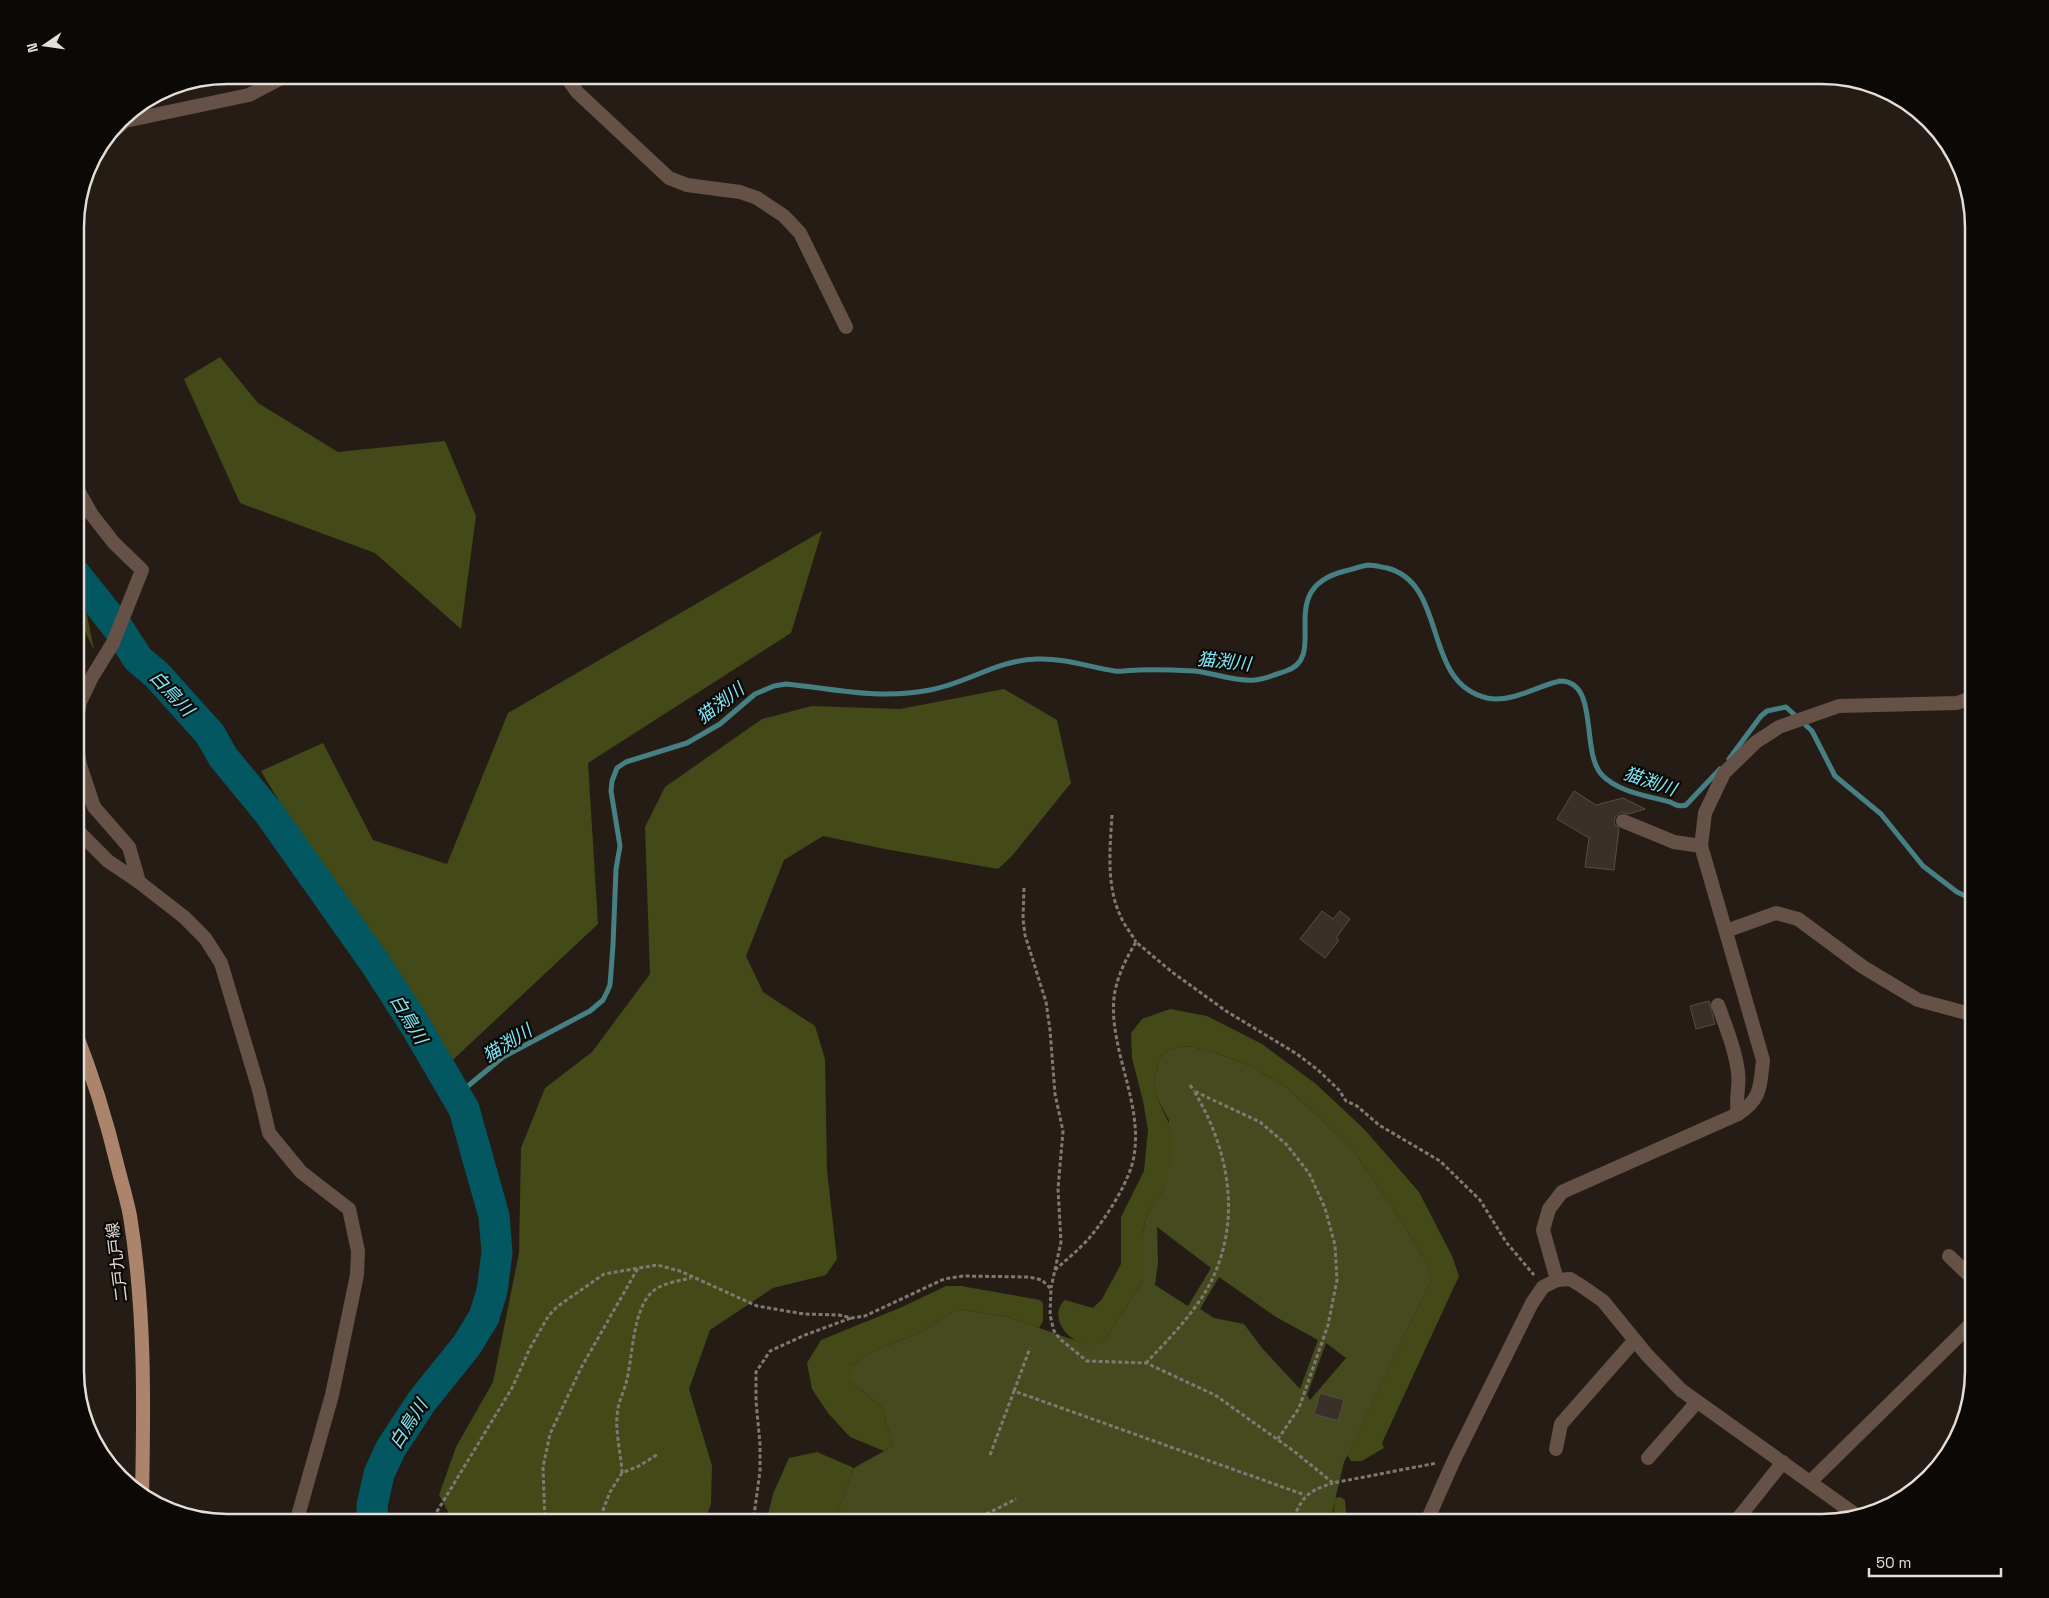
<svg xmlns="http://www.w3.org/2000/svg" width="2049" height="1598" font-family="'Space Grotesk','Noto Sans JP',sans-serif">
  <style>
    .green { fill: #454b1e; fill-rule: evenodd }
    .forest { fill: #434917 }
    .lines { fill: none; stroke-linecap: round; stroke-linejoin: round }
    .stream { stroke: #468084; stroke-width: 5 }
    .river { stroke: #025760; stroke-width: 31 }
    .building { fill: #3a3029; stroke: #574d45 }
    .path { stroke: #807973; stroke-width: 3; stroke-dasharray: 4 2.5; stroke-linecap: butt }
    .minor { stroke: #655145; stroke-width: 14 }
    .primary { stroke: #ab846b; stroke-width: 14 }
    .labels { text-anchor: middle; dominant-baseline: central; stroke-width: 4.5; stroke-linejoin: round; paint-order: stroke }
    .street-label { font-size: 16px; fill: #e4ded9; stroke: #0b0805 }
    .water-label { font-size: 18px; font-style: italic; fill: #7de8f8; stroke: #0b0805 }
    .rim { fill: none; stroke: #e4ded9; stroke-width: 2.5 }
  </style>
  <rect width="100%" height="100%" fill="#251d15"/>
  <path class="green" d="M1188,1046L1213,1052L1248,1065L1285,1086L1349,1145L1392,1206L1428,1265L1431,1280L1344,1462L1332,1513V1523H834L854,1468L893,1446L882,1407L851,1381V1366L876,1350L919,1333L958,1309L1008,1317L1088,1345L1104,1342L1143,1280V1235L1145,1221L1154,1203L1165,1188L1169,1120L1158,1100L1154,1080L1159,1059L1168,1050ZM1157,1227L1211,1268L1188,1306L1155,1285L1158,1263ZM1219,1277L1276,1317L1318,1340L1300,1389L1262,1348L1244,1324L1214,1318L1200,1309ZM1326,1343L1346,1358L1310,1400L1307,1395Z"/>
  <g class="forest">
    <path d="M220,357L258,403L338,452L445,441L476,516L461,629L375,553L240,503L184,379Z"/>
    <path d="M822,531L791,633L588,763L598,924L441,1071L261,771L323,743L373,840L447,864L508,713Z"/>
    <path d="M75,555L94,650L75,611Z"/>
    <path d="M1004,689L1057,720L1071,783L1012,856L998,869L885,849L823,836L784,860L746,956L763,992L815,1026L825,1059L827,1171L837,1259L826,1275L773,1288L710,1330L689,1389L712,1466L711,1504L704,1523H454L439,1495L456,1447L493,1382L519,1253L521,1148L545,1088L592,1052L650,974L645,827L665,787L762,719L812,706L900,709Z"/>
    <path d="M1170,1009L1207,1016L1262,1044L1316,1084L1365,1130L1419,1192L1452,1256L1459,1276L1382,1443L1384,1448L1362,1461H1351L1347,1455L1431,1280L1428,1265L1392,1206L1349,1145L1285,1086L1248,1065L1213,1052L1188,1046L1168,1050L1159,1059L1154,1080L1158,1100L1173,1132V1147L1167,1178L1165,1188L1154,1203L1145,1221L1143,1235V1280L1104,1342C1099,1343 1093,1345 1089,1345C1069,1344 1047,1316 1065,1300L1093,1308L1102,1299L1121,1264V1217L1144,1171L1148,1130L1143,1101L1132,1058L1131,1033L1142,1019Z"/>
    <path d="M946,1286H961L1040,1300L1043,1303V1321L1039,1328L1008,1317L958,1309L919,1333L876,1350L851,1366V1381L882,1407L893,1446L884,1451L850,1437L828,1413L812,1389L807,1363L821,1340L902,1307Z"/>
    <path d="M817,1452L854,1468L834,1523H766L773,1494L789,1458Z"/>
    <path d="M1340,1497L1345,1500L1347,1523H1332L1335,1498Z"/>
  </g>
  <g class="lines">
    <g class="stream">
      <path d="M1729,759L1761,716L1767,711L1786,707L1812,731L1835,776L1881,814L1923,866L1957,892L1974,900"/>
      <path d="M457,1095L503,1057L590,1011L603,1000L607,992L610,985L613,945L616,869L620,846L611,791L612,781L617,768L626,762L687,743L720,724L755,694L774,686L786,684C836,689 878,700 930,690C968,683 997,660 1037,659C1064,658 1089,667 1115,671C1123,672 1131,670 1138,670C1157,669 1176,670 1195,671C1214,673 1235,682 1255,680C1265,679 1277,674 1286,671C1331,656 1272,589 1345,571C1353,569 1361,566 1368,565C1374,565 1381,567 1387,568C1449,584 1421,683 1487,698C1512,703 1537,686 1560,681C1600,681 1580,752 1602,775C1618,792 1648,796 1670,802C1676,805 1679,807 1686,805L1720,769"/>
    </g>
    <path class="river" d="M75,574L118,628L138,659L157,675L210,734L223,757L269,813L375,963L415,1025L464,1109L494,1216L497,1253L492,1291L484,1317L467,1345L422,1401L391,1448L379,1474L372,1506L373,1523"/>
  </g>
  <g class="building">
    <path d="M1574,791L1596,805L1623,798L1645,809L1628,814L1621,812L1615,817L1614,823L1619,828L1614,870L1585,867L1589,838L1557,819Z"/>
    <path d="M1322,911L1333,919L1340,911L1350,919L1336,938L1339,940L1325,958L1300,939Z"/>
    <path d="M1709,1001L1715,1024L1696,1029L1690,1006Z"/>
    <path d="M1320,1393L1344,1400L1338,1421L1314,1414Z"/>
  </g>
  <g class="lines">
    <g class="path">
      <path d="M1112,815C1110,848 1106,884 1120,915C1124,925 1131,933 1136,942"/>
      <path d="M1024,888L1023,919L1025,935L1046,1002L1050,1030L1055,1094L1063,1131L1058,1189L1061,1242L1051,1288"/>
      <path d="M1190,1085L1194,1091"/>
      <path d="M1055,1270C1067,1259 1081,1248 1091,1236C1107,1216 1130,1181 1134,1156C1143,1102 1109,1050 1114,998C1116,979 1126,958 1136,942L1172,972L1226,1011L1297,1054L1318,1070L1339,1090L1346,1101L1357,1106L1379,1125L1440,1161L1480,1200L1506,1242L1534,1275"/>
      <path d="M1146,1363C1170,1338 1202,1305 1215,1273C1241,1212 1227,1146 1194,1091L1260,1122L1286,1144L1309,1173L1325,1208L1335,1245L1337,1280L1328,1325L1299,1408L1278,1439"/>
      <path d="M1014,1391L1030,1348"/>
      <path d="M990,1455L1014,1391L1305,1495"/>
      <path d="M622,1473C621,1452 614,1429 618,1409C619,1400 624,1392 626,1383C633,1358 632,1311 652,1292C662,1283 678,1281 691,1278"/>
      <path d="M430,1523L512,1388L530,1348L549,1315L558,1306L604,1274L657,1265L680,1271L757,1306L804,1314L839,1315L852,1318L865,1316L944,1279L963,1276L1029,1277L1042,1280L1051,1289L1050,1315L1054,1331L1060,1339L1087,1361L1146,1363L1215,1395L1295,1452L1333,1483L1437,1463"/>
      <path d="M545,1523L543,1467L550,1434L581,1368L638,1268"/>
      <path d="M598,1523L610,1492L622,1473L639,1466L658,1454"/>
      <path d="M753,1523L760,1471V1444L756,1401V1372L770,1351L805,1335L851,1318"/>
      <path d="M969,1523L1016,1499"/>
      <path d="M1290,1523C1305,1496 1303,1493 1333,1483"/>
    </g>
    <g class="minor">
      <path d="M565,75L577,92L669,178L687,185L740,192L757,198L784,216L800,233L846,327"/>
      <path d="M110,134L125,121L249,95L287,75"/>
      <path d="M84,180L93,160"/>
      <path d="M75,485L92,515L114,543L142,570L113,643L92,677L80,702L75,731"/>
      <path d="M75,736L80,765L94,807L129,847L139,882"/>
      <path d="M1623,821L1674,842L1701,846"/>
      <path d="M75,828L108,861L139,882L184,917L205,938L221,963L259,1090L269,1133L301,1172L349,1209L358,1251L357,1275L332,1395L296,1523"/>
      <path d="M1726,931L1776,913L1798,919L1863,967L1918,1000L1974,1015"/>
      <path d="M1718,1005C1726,1027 1735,1049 1738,1072C1740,1086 1735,1097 1738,1114"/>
      <path d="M1949,1256L1974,1280"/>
      <path d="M1557,1280L1543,1230L1549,1209L1562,1192L1738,1114C1762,1099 1760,1085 1763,1060L1701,846L1705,813L1724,773L1756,742L1779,727L1839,706L1957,703L1974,697"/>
      <path d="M1556,1449L1561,1424L1635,1340"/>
      <path d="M1648,1458L1697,1402"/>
      <path d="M1810,1482L1974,1321"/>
      <path d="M1736,1521L1783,1462"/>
      <path d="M1426,1523L1454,1460L1532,1303L1543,1287L1557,1280L1570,1279L1580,1285L1603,1301L1647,1355L1681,1390L1856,1515"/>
    </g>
    <path class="primary" d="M75,1031C93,1076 107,1122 118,1168C122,1184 127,1200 130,1216C145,1308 144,1403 142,1496"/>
  </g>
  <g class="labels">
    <g class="street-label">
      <text transform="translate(117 1262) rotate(-97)">二戸九戸線</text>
    </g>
    <g class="water-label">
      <text transform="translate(1224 661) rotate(6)">猫渕川</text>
      <text transform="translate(172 693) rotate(47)">白鳥川</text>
      <text transform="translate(720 703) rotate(-37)">猫渕川</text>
      <text transform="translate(1650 781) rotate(19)">猫渕川</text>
      <text transform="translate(409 1019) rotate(59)">白鳥川</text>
      <text transform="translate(507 1043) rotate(-32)">猫渕川</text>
      <text transform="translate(408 1424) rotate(-57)">白鳥川</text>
    </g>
  </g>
  <path d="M0 0H2049V1598H0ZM227 84H1822A143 143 0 0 1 1965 227V1371A143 143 0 0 1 1822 1514H227A143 143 0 0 1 84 1371V227A143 143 0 0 1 227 84Z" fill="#0b0805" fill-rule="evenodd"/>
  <path class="rim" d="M227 84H1822A143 143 0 0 1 1965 227V1371A143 143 0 0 1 1822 1514H227A143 143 0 0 1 84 1371V227A143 143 0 0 1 227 84Z"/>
  <g transform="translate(45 45) rotate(257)" stroke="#0b0805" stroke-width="4" paint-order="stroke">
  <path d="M0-4L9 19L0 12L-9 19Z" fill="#e4ded9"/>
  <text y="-8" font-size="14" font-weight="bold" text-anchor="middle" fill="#e4ded9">N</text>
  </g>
  <path d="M1869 1568v8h132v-8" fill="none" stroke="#e4ded9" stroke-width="2.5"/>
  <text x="1876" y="1568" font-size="15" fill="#e4ded9" stroke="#0b0805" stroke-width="4" paint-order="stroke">50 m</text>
</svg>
